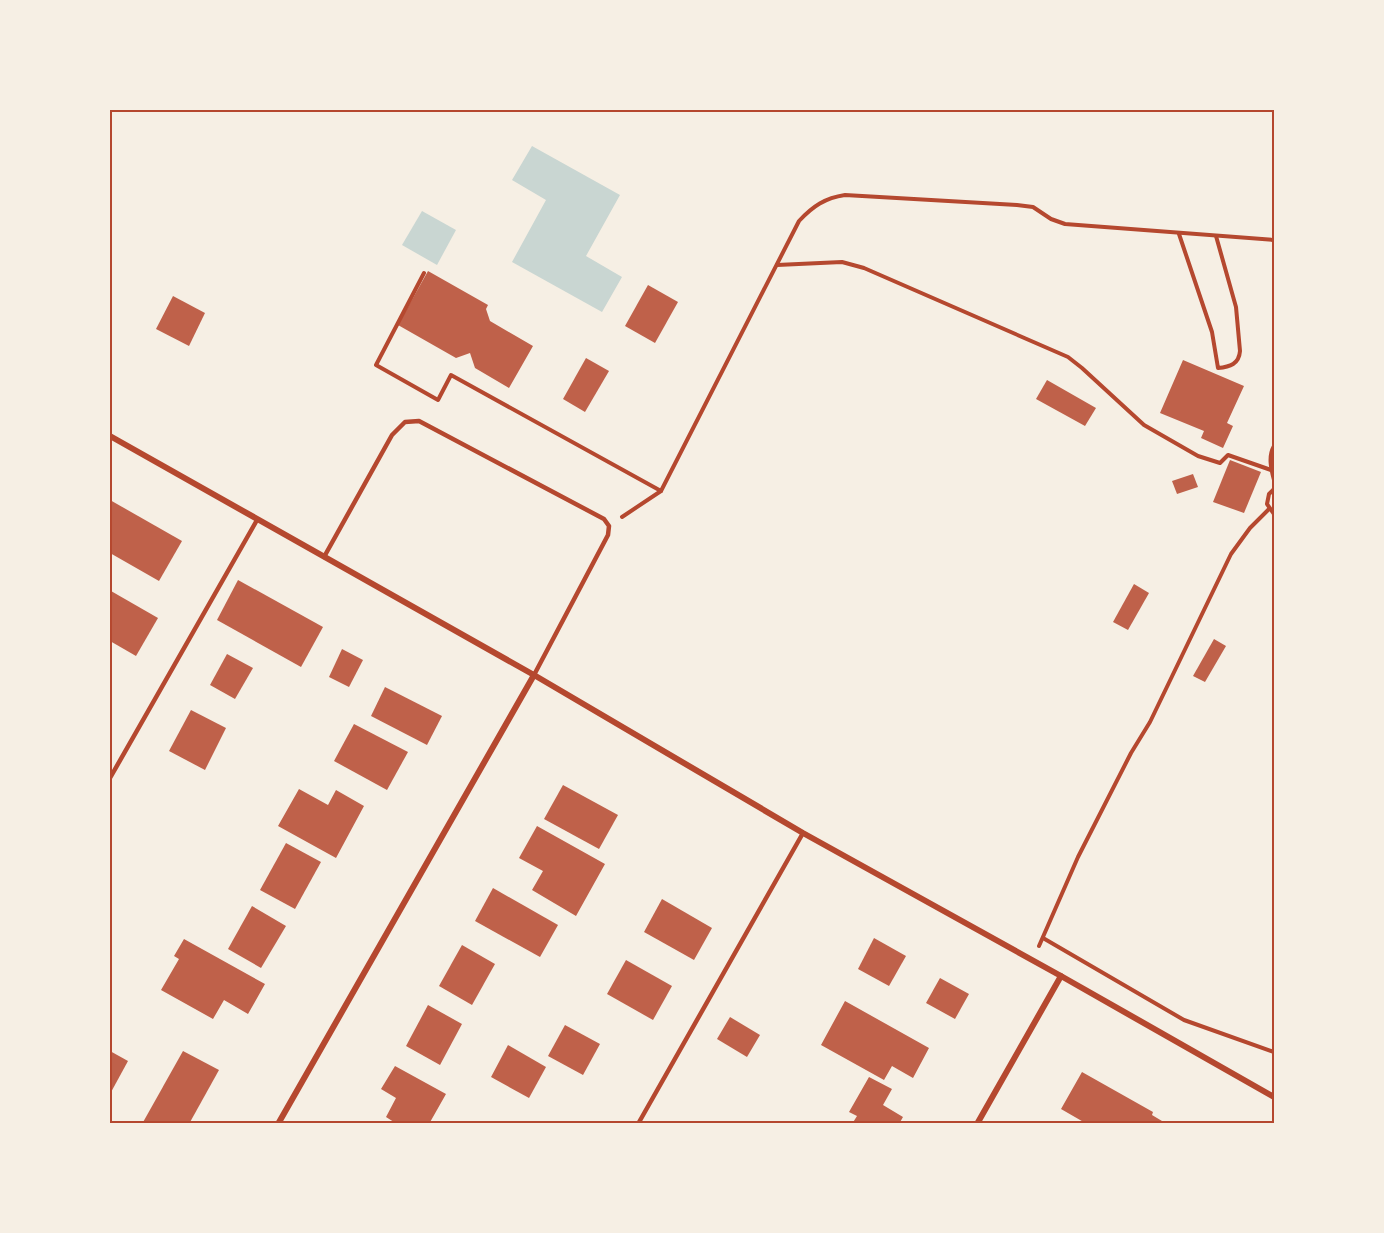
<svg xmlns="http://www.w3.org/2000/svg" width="1384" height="1233" font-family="'Work Sans',sans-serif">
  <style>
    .water { fill: #c9d6d2 }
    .building { fill: #bf614a }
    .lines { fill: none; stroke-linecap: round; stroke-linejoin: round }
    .path { stroke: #b5482f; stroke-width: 4 }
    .service { stroke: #b5482f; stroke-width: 4.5 }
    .minor { stroke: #b5482f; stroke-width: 6 }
    .neatline { fill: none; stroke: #b5482f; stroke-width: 2 }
  </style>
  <rect width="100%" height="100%" fill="#f6efe4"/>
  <g class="water">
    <path d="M532,146L620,195L586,256L622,277L602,312L512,262L546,200L512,180Z"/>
    <path d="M422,211L456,230L437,265L402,245Z"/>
  </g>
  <g class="building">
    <path d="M428,271L488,305L486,309L490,321L533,346L509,388L475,368L470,353L456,358L398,325Z"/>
    <path d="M648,285L678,302L655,343L625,326Z"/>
    <path d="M173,296L205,313L189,346L156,329Z"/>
    <path d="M586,358L609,371L585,412L563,399Z"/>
    <path d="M1183,360L1244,386L1227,423L1233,426L1223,448L1201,438L1204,431L1160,413Z"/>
    <path d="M1047,380L1096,408L1085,426L1036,399Z"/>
    <path d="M1230,460L1261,472L1244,513L1213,502Z"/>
    <path d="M1193,474L1198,487L1177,494L1172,481Z"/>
    <path d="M110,500L182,541L159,581L110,553Z"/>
    <path d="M238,580L323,627L301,667L217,620Z"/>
    <path d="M1134,584L1149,593L1128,630L1113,622Z"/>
    <path d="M111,591L158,618L136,656L110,641V595Z"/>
    <path d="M1214,639L1226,646L1205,682L1193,676Z"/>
    <path d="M342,649L363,660L349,687L329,677Z"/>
    <path d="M227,654L253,668L235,699L210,685Z"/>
    <path d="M385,687L442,716L427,745L371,716Z"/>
    <path d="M191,710L226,728L205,770L169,751Z"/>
    <path d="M354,724L408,752L387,790L334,761Z"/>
    <path d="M563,785L618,815L599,849L544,819Z"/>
    <path d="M299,789L328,805L336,790L364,806L336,858L278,826Z"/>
    <path d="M537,826L605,864L576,916L532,890L543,871L519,858Z"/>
    <path d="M286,843L321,862L295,909L260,890Z"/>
    <path d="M493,888L558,925L540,957L475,921Z"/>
    <path d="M662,899L712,928L694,960L644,932Z"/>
    <path d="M252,906L286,926L261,968L228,949Z"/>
    <path d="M874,938L906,956L889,986L858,969Z"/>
    <path d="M184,939L265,984L248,1014L224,1000L213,1019L161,990L179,959L174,956Z"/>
    <path d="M462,945L495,964L472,1005L439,986Z"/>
    <path d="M626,960L672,986L653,1020L607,994Z"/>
    <path d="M940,978L969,994L955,1019L926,1003Z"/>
    <path d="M845,1001L929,1048L913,1078L892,1066L884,1080L821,1045Z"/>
    <path d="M428,1005L462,1024L440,1065L406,1046Z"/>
    <path d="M730,1017L760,1035L747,1057L717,1039Z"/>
    <path d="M565,1025L600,1044L583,1075L548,1056Z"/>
    <path d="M508,1045L546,1067L529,1098L491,1077Z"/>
    <path d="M110,1051L128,1061L110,1094Z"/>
    <path d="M183,1051L219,1070L189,1124H142Z"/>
    <path d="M395,1066L446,1094L429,1124H397L386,1117L396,1098L381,1089Z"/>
    <path d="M1082,1072L1153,1112L1152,1115L1167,1124H1087L1061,1109Z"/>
    <path d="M869,1077L892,1089L883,1105L903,1117L899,1124H852L857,1116L849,1112Z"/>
  </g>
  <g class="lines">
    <g class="path">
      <path d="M1179,234L1212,332L1218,368C1230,367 1239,364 1240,351L1236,307L1216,236"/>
      <path d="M777,265L842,262L864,268L1068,357L1082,368L1144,425L1198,456L1220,463L1228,455L1271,470"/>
      <path d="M424,273L376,365L438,400L451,375L661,491"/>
      <path d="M1274,446C1268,456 1271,469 1274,480"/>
      <path d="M1274,489L1269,494L1267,504L1274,514"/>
      <path d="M622,517L661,491L799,221C813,206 825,198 845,195L1017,205L1033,207L1051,219L1065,224L1274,240"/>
      <path d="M1043,938L1184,1020L1274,1052"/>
      <path d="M1039,946L1078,857L1131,753L1150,722L1231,554L1250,528L1269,509"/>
    </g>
    <g class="service">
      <path d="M324,557L392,435L405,422L419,421L604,519L609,526L608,535L534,675"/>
      <path d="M110,778L257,520"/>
      <path d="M638,1124L803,833"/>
    </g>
    <g class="minor">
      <path d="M110,436L534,675L803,833L1061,976L1274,1097"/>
      <path d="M278,1124L534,675"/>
      <path d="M977,1124L1061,976"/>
    </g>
  </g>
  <rect width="1384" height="1233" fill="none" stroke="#f6efe4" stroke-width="222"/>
  <rect x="111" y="111" width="1162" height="1011" class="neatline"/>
</svg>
